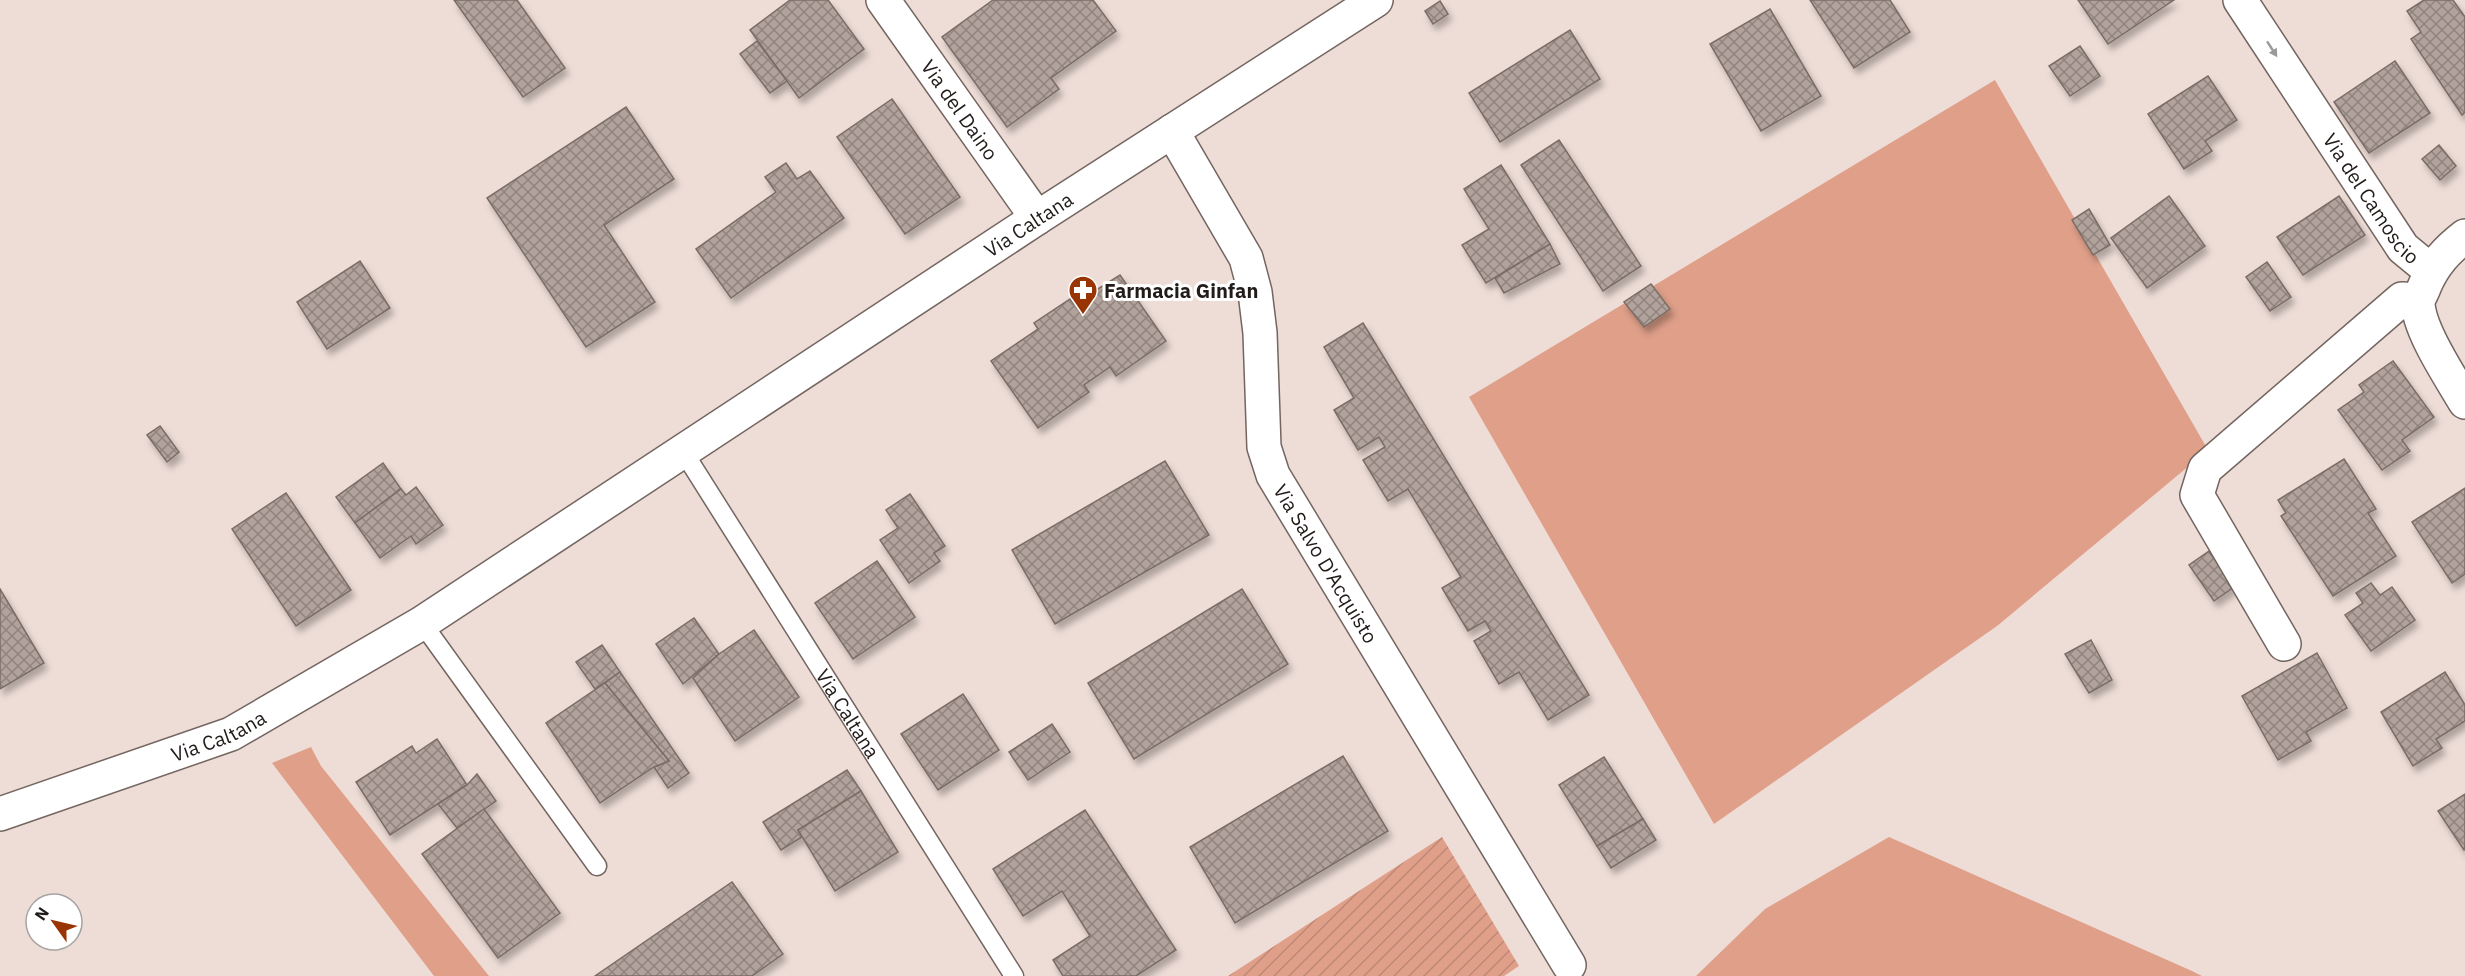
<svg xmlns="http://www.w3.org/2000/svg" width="2465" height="976" font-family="'IBM Plex Sans',sans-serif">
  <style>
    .green { fill: #df9f89 }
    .garden { fill: url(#garden-furrows) }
    .building { fill: url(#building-cross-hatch); stroke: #7b6c66; stroke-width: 1.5; filter: url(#shadow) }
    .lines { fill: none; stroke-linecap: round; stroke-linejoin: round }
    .lane-casing { stroke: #746560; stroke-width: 21 }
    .street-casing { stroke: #746560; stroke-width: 36 }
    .secondary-casing { stroke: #746560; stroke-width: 36 }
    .lane { stroke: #fff; stroke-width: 18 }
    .street { stroke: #fff; stroke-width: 33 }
    .secondary { stroke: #fff; stroke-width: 33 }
    .oneway { fill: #9b9898 }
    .labels { text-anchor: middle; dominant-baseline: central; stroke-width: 6; stroke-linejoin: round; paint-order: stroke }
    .street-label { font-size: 20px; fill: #211b19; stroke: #fff }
    .poi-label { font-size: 20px; font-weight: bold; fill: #211b19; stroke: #fff; text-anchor: start }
  </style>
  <defs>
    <pattern id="garden-furrows" width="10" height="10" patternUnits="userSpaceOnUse" patternTransform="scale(1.5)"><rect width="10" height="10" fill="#df9f89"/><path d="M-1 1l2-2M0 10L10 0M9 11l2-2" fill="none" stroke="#bf8876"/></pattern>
    <pattern id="building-cross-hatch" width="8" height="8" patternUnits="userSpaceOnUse" patternTransform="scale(1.5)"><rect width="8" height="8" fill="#b2a29c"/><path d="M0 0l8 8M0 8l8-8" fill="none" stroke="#90837e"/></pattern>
    <filter id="shadow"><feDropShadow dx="3.5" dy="6" stdDeviation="3" flood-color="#0004"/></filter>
  </defs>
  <rect width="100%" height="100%" fill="#eeddd7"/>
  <g class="green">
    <path d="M1995,80L2208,450L1997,626L1714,824L1469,397Z"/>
    <path d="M311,747L321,766L489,976H434L272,763Z"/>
    <path d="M1889,837L2192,971L2202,976H1696L1765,909Z"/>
  </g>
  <path class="garden" d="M1442,837L1519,966L1504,976H1228Z"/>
  <g class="building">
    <path d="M454,0H517L565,68L523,97Z"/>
    <path d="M790,0H828L864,49L799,98L750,30Z"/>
    <path d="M993,0H1093L1116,31L1051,78L1059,89L1007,127L942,37Z"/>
    <path d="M1810,0H1890L1910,32L1854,68Z"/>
    <path d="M2078,0H2174L2108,44Z"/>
    <path d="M2424,0H2453L2465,17V112L2462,115L2411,39L2421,32L2407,11Z"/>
    <path d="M1440,1L1448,14L1433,24L1425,11Z"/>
    <path d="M1770,9L1821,96L1761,131L1710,44Z"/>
    <path d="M1570,30L1600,79L1500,142L1469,93Z"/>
    <path d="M757,41L787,81L770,93L740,54Z"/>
    <path d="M2080,46L2100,76L2070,96L2049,66Z"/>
    <path d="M2395,61L2430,113L2369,153L2334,102Z"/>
    <path d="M2208,76L2237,120L2205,141L2212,151L2184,169L2148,114Z"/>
    <path d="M892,99L960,197L905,234L837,137Z"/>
    <path d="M626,107L674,179L604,225L655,302L586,347L487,198Z"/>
    <path d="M1559,140L1641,266L1603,291L1521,165Z"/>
    <path d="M2439,145L2456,166L2440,180L2422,159Z"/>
    <path d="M786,163L797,179L810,171L844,218L731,298L696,249L776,192L765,177Z"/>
    <path d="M1501,165L1550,244L1486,283L1462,245L1489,229L1464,189Z"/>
    <path d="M2169,196L2205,246L2147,288L2111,238Z"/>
    <path d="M2339,196L2365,235L2303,275L2277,237Z"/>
    <path d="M2089,209L2110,245L2093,255L2072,220Z"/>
    <path d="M1550,244L1560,264L1504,293L1495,278Z"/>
    <path d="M360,261L390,308L327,349L297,302Z"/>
    <path d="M2267,262L2291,297L2270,311L2246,277Z"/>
    <path d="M1120,275L1166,341L1116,376L1110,367L1084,385L1089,392L1038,428L991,361L1038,329L1034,323L1070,299L1074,304Z"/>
    <path d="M1651,284L1670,309L1644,327L1624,302Z"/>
    <path d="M1363,323L1589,695L1548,720L1519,672L1499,684L1474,641L1491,631L1485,621L1468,631L1442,588L1461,577L1408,489L1388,501L1363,460L1385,447L1379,437L1358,450L1334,410L1354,398L1324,347Z"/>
    <path d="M2393,361L2434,417L2402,440L2410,451L2382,470L2338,410L2364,392L2359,385Z"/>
    <path d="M160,426L179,452L167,462L147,435Z"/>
    <path d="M2344,459L2376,509L2368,513L2396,556L2333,596L2281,516L2286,513L2278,500Z"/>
    <path d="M1165,461L1209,535L1055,624L1012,550Z"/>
    <path d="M383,463L401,489L355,523L336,497Z"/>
    <path d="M416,487L443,525L416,544L411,536L380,558L355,523L401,489L406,495Z"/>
    <path d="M2465,488V574L2452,583L2412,522Z"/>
    <path d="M286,493L351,590L296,626L232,529Z"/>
    <path d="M910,494L945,546L934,553L940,561L909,583L880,540L898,528L886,510Z"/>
    <path d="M2209,551L2234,587L2214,601L2189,565Z"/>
    <path d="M877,561L915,617L853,659L815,603Z"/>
    <path d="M2371,583L2380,595L2392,587L2415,620L2371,651L2345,615L2363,603L2356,593Z"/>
    <path d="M0,589L44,663L0,689Z"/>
    <path d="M1242,589L1288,664L1134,759L1088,683Z"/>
    <path d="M694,618L719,654L683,684L656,644Z"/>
    <path d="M754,630L799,697L735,741L693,678L719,654Z"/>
    <path d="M2091,640L2112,680L2089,693L2065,654Z"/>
    <path d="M602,645L620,672L595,689L576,662Z"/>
    <path d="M2317,653L2347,708L2306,732L2311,741L2278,760L2242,696Z"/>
    <path d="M620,672L689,773L668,788L654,767L669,761L605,683Z"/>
    <path d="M2445,672L2465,705V721L2436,739L2442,748L2413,766L2381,712Z"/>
    <path d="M605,683L669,761L654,767L600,803L546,723Z"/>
    <path d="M963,694L999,750L938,790L901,734Z"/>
    <path d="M1052,724L1070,752L1028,780L1009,752Z"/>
    <path d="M437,739L467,785L390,835L356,782L412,746L416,753Z"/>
    <path d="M1343,756L1388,831L1235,923L1190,847Z"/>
    <path d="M1604,757L1643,819L1597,846L1559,785Z"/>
    <path d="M847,770L861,791L798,830L802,837L781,850L763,822Z"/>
    <path d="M477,774L496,801L457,828L438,804L467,785Z"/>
    <path d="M861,791L898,852L835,891L798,830Z"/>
    <path d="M2465,794V849L2464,850L2438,811Z"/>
    <path d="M484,809L560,913L498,958L422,854Z"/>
    <path d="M1085,810L1176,950L1136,976H1063L1053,960L1090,936L1062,891L1023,916L993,869Z"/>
    <path d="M1643,819L1656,840L1611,868L1597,846Z"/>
    <path d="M732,882L783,954L752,976H595Z"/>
  </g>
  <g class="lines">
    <g class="lane-casing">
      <g id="lane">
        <path id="s1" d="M683,451L1014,976"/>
        <path d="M422,623L597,866"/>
      </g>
    </g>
    <g class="street-casing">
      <g id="street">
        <path id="s2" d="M883,0L1037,218"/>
        <path id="s3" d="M2240,0L2403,248L2431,271"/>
        <path id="s4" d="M1172,131L1246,258L1255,292L1260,333L1264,447L1273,475L1569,965"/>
        <path d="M2465,236C2447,250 2434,264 2425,285C2423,291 2419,297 2418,302C2418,329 2451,378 2465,402"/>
        <path d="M2284,644L2197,495L2205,469L2402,299L2418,300"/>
      </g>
    </g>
    <g class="secondary-casing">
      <g id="secondary">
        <path id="s5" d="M0,814L231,734L422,623L1037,218L1376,0"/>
      </g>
    </g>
    <use href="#lane" class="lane"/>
    <use href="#street" class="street"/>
    <use href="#secondary" class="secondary"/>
  </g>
  <defs><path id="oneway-solid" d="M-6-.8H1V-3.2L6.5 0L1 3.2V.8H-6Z" transform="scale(1.5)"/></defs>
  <use class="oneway" href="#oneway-solid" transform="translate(2272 49) rotate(57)"/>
  <defs>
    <g id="pharmacy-pin" transform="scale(1.5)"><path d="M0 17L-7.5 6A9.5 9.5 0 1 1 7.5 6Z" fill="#993404" stroke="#fff"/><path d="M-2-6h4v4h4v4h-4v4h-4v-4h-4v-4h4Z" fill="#fff"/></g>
  </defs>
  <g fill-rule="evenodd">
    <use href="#pharmacy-pin" x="1083" y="290"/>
  </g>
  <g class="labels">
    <g class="street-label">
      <text stroke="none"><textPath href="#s2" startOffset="134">Via del Daino</textPath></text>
      <text stroke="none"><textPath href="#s3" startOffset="238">Via del Camoscio</textPath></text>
      <text stroke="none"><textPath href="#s5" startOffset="1191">Via Caltana</textPath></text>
      <text stroke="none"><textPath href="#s4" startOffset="470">Via Salvo D'Acquisto</textPath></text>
      <text stroke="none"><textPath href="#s1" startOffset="310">Via Caltana</textPath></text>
      <text stroke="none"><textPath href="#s5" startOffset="232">Via Caltana</textPath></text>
    </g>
    <g class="poi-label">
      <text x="1104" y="290">Farmacia Ginfan</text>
    </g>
  </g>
  <g transform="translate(54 922) rotate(304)"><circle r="28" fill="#ffffff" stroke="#a6a4a3" stroke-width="1.5"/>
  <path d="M0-4.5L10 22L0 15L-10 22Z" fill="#993404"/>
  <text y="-9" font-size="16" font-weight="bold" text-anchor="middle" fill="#211b19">N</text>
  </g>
</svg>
